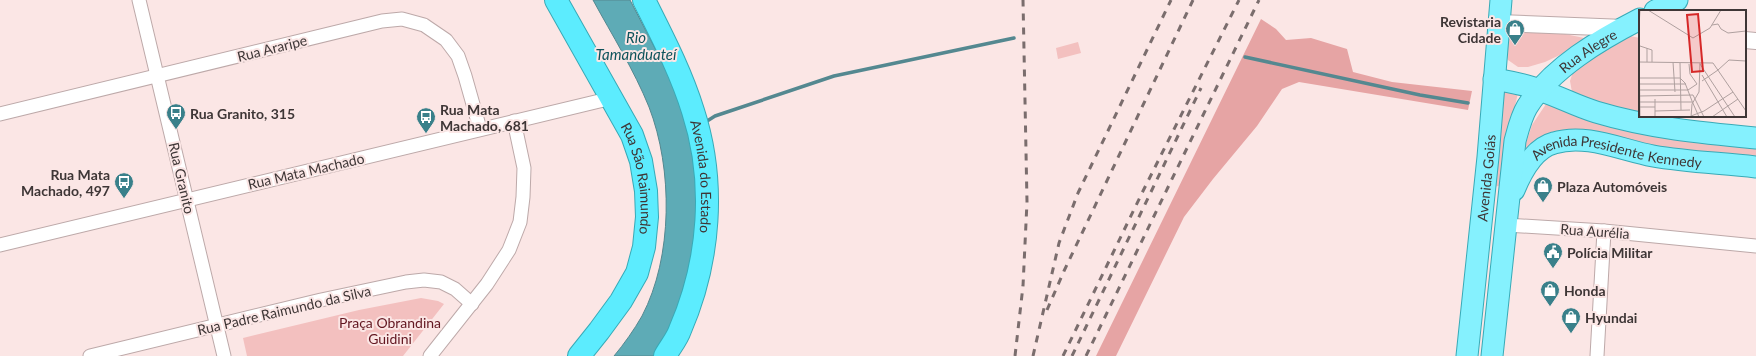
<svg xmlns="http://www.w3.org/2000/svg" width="1756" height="356" font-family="Lato,sans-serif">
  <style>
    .green { fill: #f3c0bf }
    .forest { fill: #e6a4a4 }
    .water { fill: #5eabb6; stroke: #548890 }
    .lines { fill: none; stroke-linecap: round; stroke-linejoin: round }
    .stream { stroke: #548890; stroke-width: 3.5 }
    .minor-casing { stroke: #bda9a9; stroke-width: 15 }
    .tertiary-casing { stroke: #bda9a9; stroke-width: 18 }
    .primary-casing { stroke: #38aab7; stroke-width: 23 }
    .trunk-casing { stroke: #38aab7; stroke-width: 24 }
    .minor { stroke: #fff; stroke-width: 13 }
    .tertiary { stroke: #fff; stroke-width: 16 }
    .primary { stroke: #85f1fe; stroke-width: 21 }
    .trunk { stroke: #5cecfe; stroke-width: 22 }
    .rail { stroke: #7a6d6d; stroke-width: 3; stroke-dasharray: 7 7; stroke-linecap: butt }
    .labels { text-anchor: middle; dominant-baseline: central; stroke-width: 4; stroke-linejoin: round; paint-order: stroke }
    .poi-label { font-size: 14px; font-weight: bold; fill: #3e3636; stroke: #fbe6e5; text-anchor: start }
    .street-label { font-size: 14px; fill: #3e3636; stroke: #fbe6e5 }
    .park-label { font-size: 14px; fill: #621620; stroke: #fbe6e5 }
    .water-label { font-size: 15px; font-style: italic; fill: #0e535b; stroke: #fbe6e5 }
    .inset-road { fill: none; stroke: #afa09f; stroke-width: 1 }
    .view { fill: #d62828; fill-opacity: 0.15; stroke: #d62828; stroke-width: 2 }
    .inset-edge { fill: none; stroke: #3e3636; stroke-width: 2 }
  </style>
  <rect width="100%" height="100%" fill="#fbe6e5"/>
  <g class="green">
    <path d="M1509,28H1537L1584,38L1578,45L1564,53L1545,62L1528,67H1518L1508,60L1506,51Z"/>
    <path d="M1630,36L1640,38V116L1594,105L1572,92L1570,81L1574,69L1617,39Z"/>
    <path d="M1078,42L1081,53L1058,59L1056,48Z"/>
    <path d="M1509,90L1518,93L1507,141L1502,185L1494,187L1501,93Z"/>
    <path d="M1546,104L1654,132L1756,143V162L1656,149H1527L1525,146L1532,125Z"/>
    <path d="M421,298L438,301L444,304L403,356H247L243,338L359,310Z"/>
  </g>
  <path class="forest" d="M1261,19L1276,29L1286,40L1311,38L1347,49L1353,72L1392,82L1472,91L1468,110L1299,82L1282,89L1257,126L1213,179L1184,217L1116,356H1096Z"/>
  <path class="water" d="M593,0H630L679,95L698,169V237L671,331L655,356H614C624,344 634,330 642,316C673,257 673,169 649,107C634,70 612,35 593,0Z"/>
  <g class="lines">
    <g class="stream">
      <path d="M1245,57L1420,95L1468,103"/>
      <path d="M704,123L715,116L834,76L1014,38"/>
    </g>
    <g class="minor-casing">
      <g id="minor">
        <path d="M139,0L224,356"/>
        <path d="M0,114L382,21L402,19L424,25L446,40L458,56L465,76L480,129"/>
        <path d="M1506,225L1604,231L1756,246"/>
        <path d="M0,245L612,98"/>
        <path d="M90,356L321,300L406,282L424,280L441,282L455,289L472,304"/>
        <path d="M430,356L487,284L509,250L520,222L523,197L524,168L514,121"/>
        <path d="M1597,356L1604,231"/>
      </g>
    </g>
    <g class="tertiary-casing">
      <g id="tertiary">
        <path d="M1499,23L1625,28"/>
        <path d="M1745,40L1756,41"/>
      </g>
    </g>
    <g class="primary-casing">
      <g id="primary">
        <path d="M1655,11L1677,0"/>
        <path d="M1494,79C1510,82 1525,84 1539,90C1558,96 1576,106 1596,112C1649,128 1702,133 1756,138"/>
        <path id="s1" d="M1514,190C1521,173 1534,148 1554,143C1586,133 1621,150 1653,156C1687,162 1722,163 1756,167"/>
        <path id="s2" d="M1467,356L1488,157L1501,0"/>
        <path id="s3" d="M1492,356L1515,141C1518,130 1521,117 1527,107C1551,68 1601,39 1640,19"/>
      </g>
    </g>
    <g class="trunk-casing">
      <g id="trunk">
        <path id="s4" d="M556,0L632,135L641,161L646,191L647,217L644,247L637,273L621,301L599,331L579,356"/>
        <path id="s5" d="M644,0C662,36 681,72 693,111C716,182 710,261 680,330C677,339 670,347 665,356"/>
      </g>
    </g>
    <use href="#minor" class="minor"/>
    <use href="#tertiary" class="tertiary"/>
    <use href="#primary" class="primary"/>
    <use href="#trunk" class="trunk"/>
    <g class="rail">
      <path d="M1047,310L1064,271L1193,0"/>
      <path d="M1015,356L1023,286L1027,202L1023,0"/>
      <path d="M1033,356L1059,243L1078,193L1171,0"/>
      <path d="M1063,356L1143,191L1239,0"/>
      <path d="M1072,356L1201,88"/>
      <path d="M1086,356L1259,0"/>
    </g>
  </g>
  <defs>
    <g id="shop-pin" transform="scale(1)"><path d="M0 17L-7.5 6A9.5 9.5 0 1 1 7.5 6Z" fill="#39808a" stroke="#fbe6e5"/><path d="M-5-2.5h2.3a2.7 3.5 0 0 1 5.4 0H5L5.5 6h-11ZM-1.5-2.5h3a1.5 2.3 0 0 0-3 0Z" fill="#fff"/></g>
    <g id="bus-pin" transform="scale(1)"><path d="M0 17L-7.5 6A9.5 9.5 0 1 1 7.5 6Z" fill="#39808a" stroke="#fbe6e5"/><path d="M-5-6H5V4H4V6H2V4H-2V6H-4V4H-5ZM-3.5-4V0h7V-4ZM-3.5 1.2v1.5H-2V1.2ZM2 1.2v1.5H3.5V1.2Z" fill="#fff"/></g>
    <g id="civic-pin" transform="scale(1)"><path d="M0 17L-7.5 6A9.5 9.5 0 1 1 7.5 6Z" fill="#39808a" stroke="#fbe6e5"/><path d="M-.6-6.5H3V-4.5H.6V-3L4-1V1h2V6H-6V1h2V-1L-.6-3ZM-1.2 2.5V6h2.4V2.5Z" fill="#fff"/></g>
  </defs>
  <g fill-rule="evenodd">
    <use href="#shop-pin" x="1515" y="29"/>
    <use href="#bus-pin" x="176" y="113"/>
    <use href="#bus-pin" x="426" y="117"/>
    <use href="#bus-pin" x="124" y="182"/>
    <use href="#shop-pin" x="1543" y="186"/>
    <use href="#civic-pin" x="1553" y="252"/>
    <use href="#shop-pin" x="1550" y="290"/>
    <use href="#shop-pin" x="1571" y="317"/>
  </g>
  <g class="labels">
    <g class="poi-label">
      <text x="1501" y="21" text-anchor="end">Revistaria<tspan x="1501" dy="16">Cidade</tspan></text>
      <text x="440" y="109">Rua Mata<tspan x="440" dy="16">Machado, 681</tspan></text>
      <text x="190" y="113">Rua Granito, 315</text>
      <text x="110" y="174" text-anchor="end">Rua Mata<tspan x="110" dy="16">Machado, 497</tspan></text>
      <text x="1557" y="186">Plaza Automóveis</text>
      <text x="1567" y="252">Polícia Militar</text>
      <text x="1564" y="290">Honda</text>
      <text x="1585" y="317">Hyundai</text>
    </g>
    <g class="street-label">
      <text transform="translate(272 48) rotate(-14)">Rua Araripe</text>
      <text stroke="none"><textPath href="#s3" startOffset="336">Rua Alegre</textPath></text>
      <text stroke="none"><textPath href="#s1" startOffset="126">Avenida Presidente Kennedy</textPath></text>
      <text transform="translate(306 171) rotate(-13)">Rua Mata Machado</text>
      <text stroke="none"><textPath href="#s5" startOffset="188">Avenida do Estado</textPath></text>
      <text transform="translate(182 178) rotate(77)">Rua Granito</text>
      <text stroke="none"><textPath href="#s2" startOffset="179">Avenida Goiás</textPath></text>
      <text stroke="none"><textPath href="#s4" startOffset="199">Rua São Raimundo</textPath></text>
      <text transform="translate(1595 231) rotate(4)">Rua Aurélia</text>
      <text transform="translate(284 310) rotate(-13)">Rua Padre Raimundo da Silva</text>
    </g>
    <g class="park-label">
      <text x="390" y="322">Praça Obrandina<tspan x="390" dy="16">Guidini</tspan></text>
    </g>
    <g class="water-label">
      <text x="636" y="37">Rio<tspan x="636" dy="17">Tamanduateí</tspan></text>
    </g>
  </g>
  <g transform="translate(1639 10)">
    <rect width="107" height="107" fill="#fbe6e5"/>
    <path class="inset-road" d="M9,0L54,28L71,18L82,0M73,15L79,14L82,19L89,23L107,21M0,16L1,0M0,35L1,107M1,36L13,40V52M8,38V52M0,52L74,53L107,101M34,52L36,82M41,53L42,100M61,54L96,107M79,60L90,50L107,51M63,65L88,107M0,68H41L46,73L53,91M63,71L79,60M0,74H47M0,80H49M49,80L58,74L51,64L50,54M0,86L54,85L65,107M16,89V107M53,91L60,107M0,92H53M0,97H16M16,101L51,100M52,106L65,101L94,82M52,107L53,94L60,82L61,53M73,107L99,89"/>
    <path class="view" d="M59,4L64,61L53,62L48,5Z"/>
    <rect width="107" height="107" class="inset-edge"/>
  </g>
</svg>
